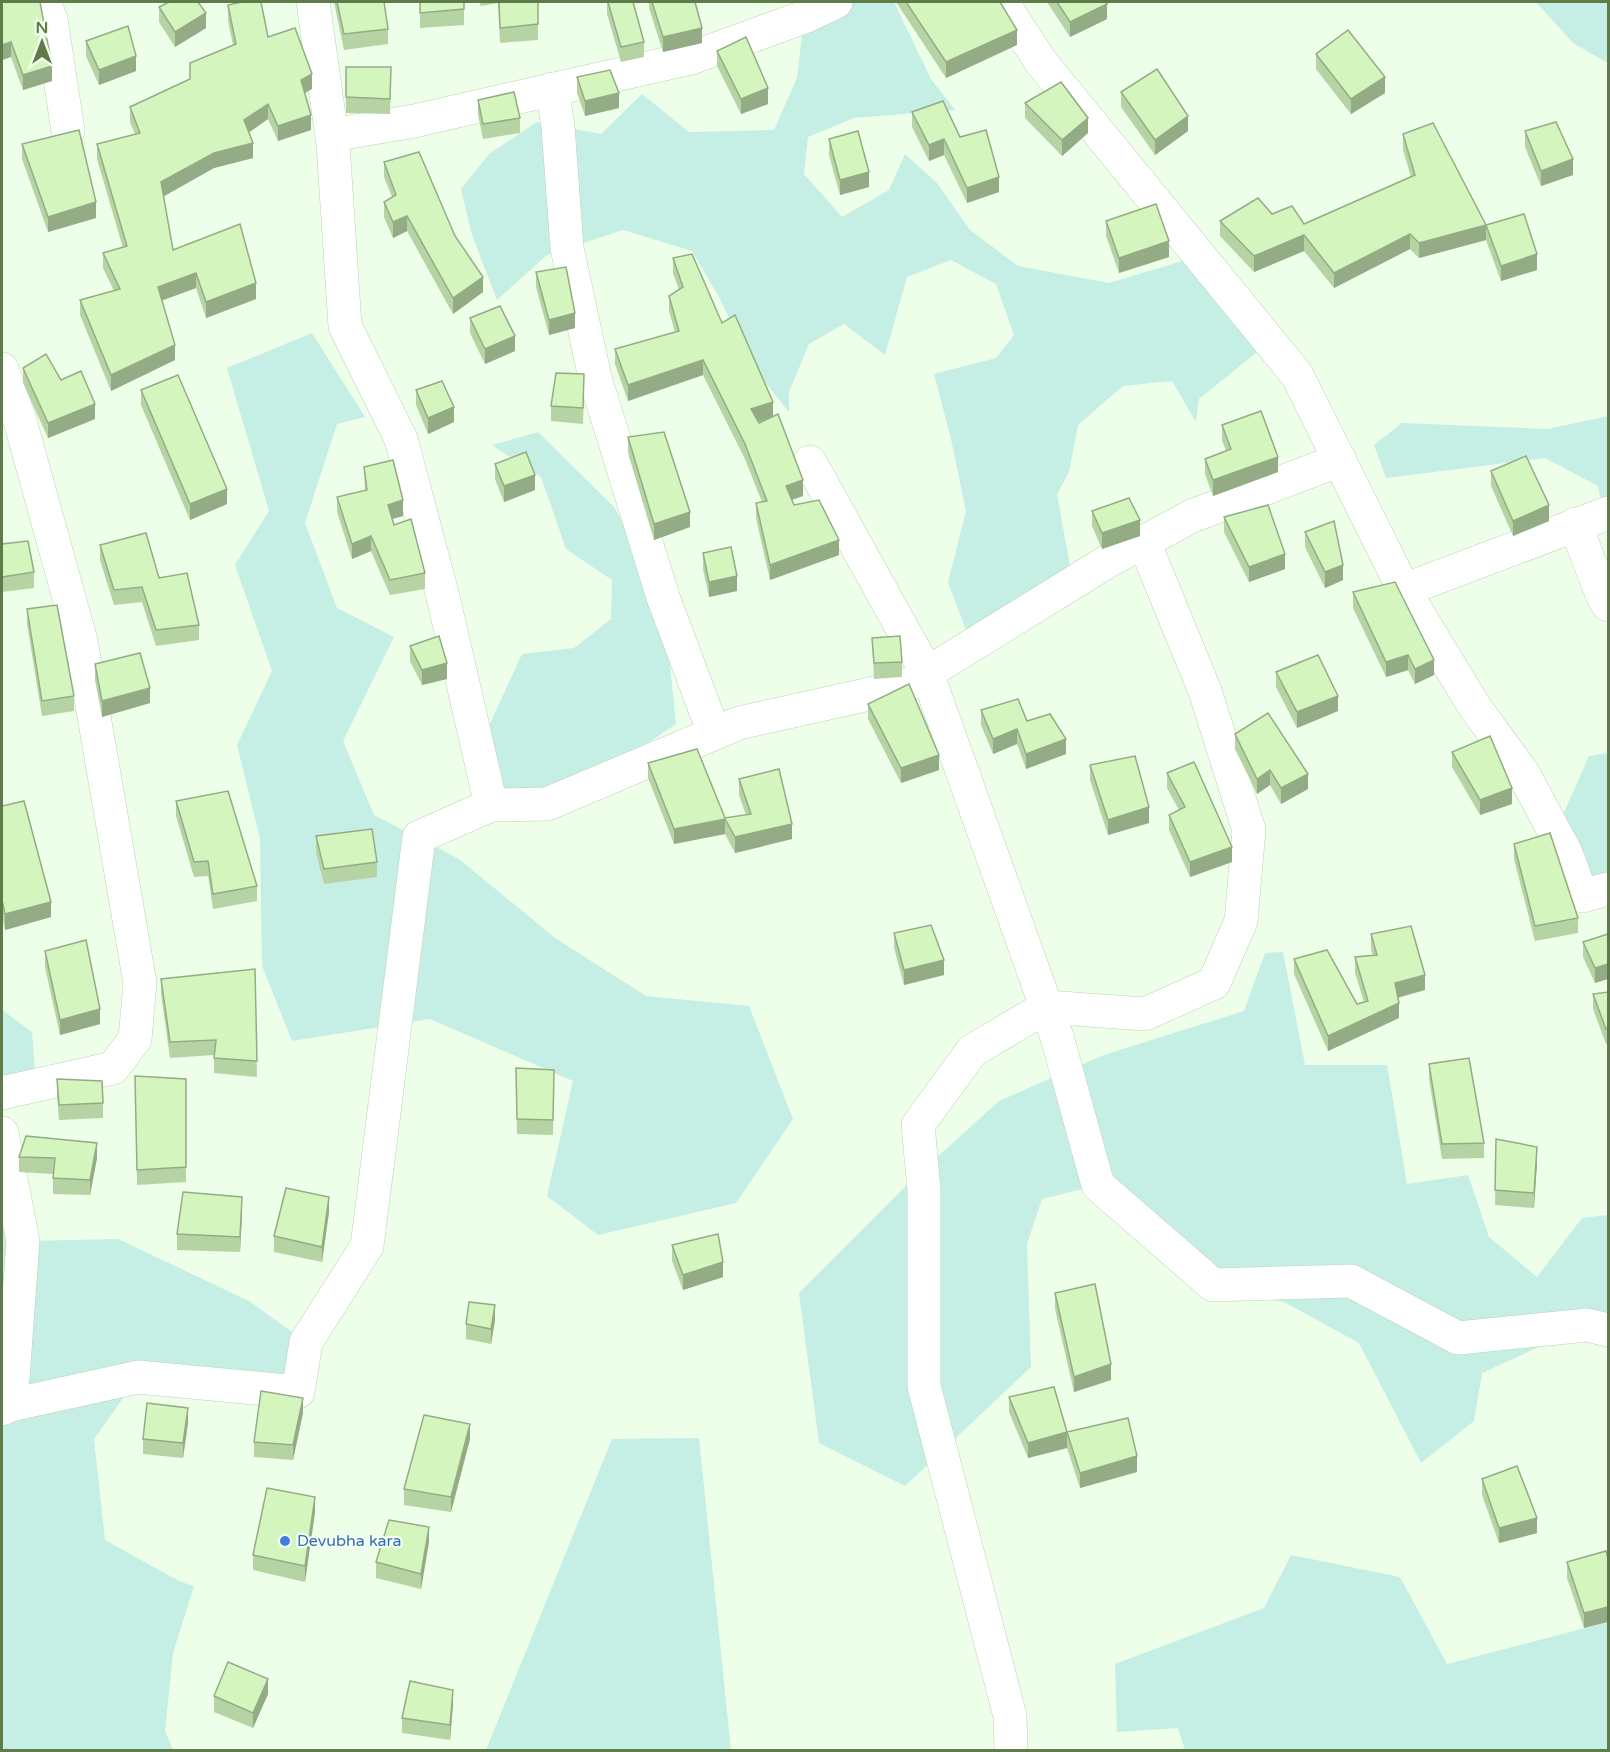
<svg xmlns="http://www.w3.org/2000/svg" width="1610" height="1752" font-family="'Varela Round',sans-serif">
  <style>
    .green { fill: #c5eee5 }
    .lines { fill: none; stroke-linecap: round; stroke-linejoin: round }
    .minor-casing { stroke: #bcd4b0; stroke-width: 34 }
    .minor { stroke: #fff; stroke-width: 33 }
    .wall { fill: #b6d4a3 }
    .shaded-wall { fill: #94ac85 }
    .building { fill: #d4f6be; stroke: #94ac85; stroke-width: 1.5 }
    .shop-dot { fill: #3f7fe0; stroke: #f3fff1; stroke-width: 2 }
    .labels { text-anchor: middle; dominant-baseline: central; stroke-width: 4.5; stroke-linejoin: round; paint-order: stroke }
    .shop-label { font-size: 16px; fill: #366cbe; stroke: #f3fff1; text-anchor: start }
  </style>
  <rect width="100%" height="100%" fill="#edfee9"/>
  <g class="green">
    <path d="M804,2H894L931,79L955,110L854,118L808,137L804,174L842,217L889,190L905,154L937,183L970,230L1018,266L1109,283L1199,256L1262,348L1199,399L1196,422L1172,381L1123,386L1078,425L1069,472L1057,494L1073,583L972,646L948,582L966,511L951,439L934,374L996,358L1014,335L996,284L951,260L907,277L885,355L844,324L809,344L789,392V412L753,367L719,297L692,251L623,230L547,255L497,300L472,235L461,189L489,154L537,122L601,134L642,94L689,132L774,130L797,78L804,17Z"/>
    <path d="M1536,2H1608V63L1573,43Z"/>
    <path d="M312,333L365,417L337,424L305,523L337,608L394,637L343,741L374,815L459,859L555,938L646,996L749,1006L793,1119L736,1203L598,1235L547,1196L573,1081L430,1019L292,1041L262,966L260,839L237,745L272,671L235,565L269,511L227,368Z"/>
    <path d="M1608,416V537L1598,486L1545,458L1386,478L1374,445L1402,423L1548,429Z"/>
    <path d="M538,432L614,507L663,597L676,724L576,792L491,805L488,728L522,654L574,648L611,619L612,580L566,549L541,477L492,445Z"/>
    <path d="M1608,753V902L1593,895L1562,817L1589,756Z"/>
    <path d="M1283,952L1305,1065H1387L1407,1184L1468,1175L1489,1237L1537,1277L1582,1218L1608,1215V1330L1587,1325L1482,1373L1474,1421L1421,1463L1359,1343L1286,1303L1213,1285L1098,1185L1042,1199L1027,1244L1031,1367L905,1486L819,1443L799,1293L911,1181L999,1101L1104,1055L1244,1011L1265,953Z"/>
    <path d="M2,1010L32,1032L36,1085L2,1093Z"/>
    <path d="M2,1133L24,1241L118,1239L249,1301L306,1342L298,1392L138,1377L94,1439L105,1540L181,1582L194,1586L173,1653L165,1731L173,1750H2Z"/>
    <path d="M699,1438L731,1750H486L612,1439Z"/>
    <path d="M1291,1555L1400,1577L1447,1664L1608,1622V1750H1185L1178,1728L1117,1732L1115,1664L1264,1608Z"/>
  </g>
  <g class="lines">
    <g class="minor-casing">
      <g id="minor">
        <path d="M44,2L51,19L68,131"/>
        <path d="M1002,2L1041,62L1297,375L1404,590L1474,706L1523,773L1566,853L1582,896L1608,889"/>
        <path d="M552,89L558,126L567,248L595,378L663,597L714,733"/>
        <path d="M332,135L414,121L691,58L804,17L836,2"/>
        <path d="M2,369L20,421L81,641L140,983L135,1039L113,1068L2,1093"/>
        <path d="M810,462L927,673L1057,1037L1098,1185L1213,1285L1351,1281L1458,1338L1587,1325L1608,1330"/>
        <path d="M1575,524L1603,597L1608,605"/>
        <path d="M1404,590L1608,513"/>
        <path d="M491,805L547,804L739,723L906,686L1110,560L1192,516L1340,460"/>
        <path d="M2,1133L23,1241L11,1405"/>
        <path d="M2,1409L11,1405L138,1377L298,1392L306,1342L367,1246L419,837L491,805L443,597L401,439L345,326L333,144L313,2"/>
        <path d="M1011,1750L1010,1716L924,1386V1189L918,1125L972,1051L1046,1007L1145,1014L1214,983L1241,921L1249,830L1205,691L1144,542"/>
      </g>
    </g>
    <use href="#minor" class="minor"/>
  </g>
  <g class="wall">
    <path d="M2,2L52,81L23,90L11,57L2,60Z"/>
    <path d="M334,2H384L388,29V44L344,50Z"/>
    <path d="M420,2H464V25L420,28Z"/>
    <path d="M479,2H538V40L500,43L498,3L481,6Z"/>
    <path d="M607,2H633L644,42V57L621,62L607,14Z"/>
    <path d="M649,2H695L702,43L663,52L649,8Z"/>
    <path d="M896,2H1000L1017,45L946,78Z"/>
    <path d="M1047,2H1105L1107,19L1070,37Z"/>
    <path d="M228,5L268,37L312,89L305,93L311,130L278,141L268,119L248,132L253,158L214,168L163,196L173,250L256,299L206,318L196,288L162,300L175,360L111,391L80,315V300L114,291L103,268V253L123,248L97,159V144L135,134L130,122V107L190,79L233,45L228,21Z"/>
    <path d="M159,7L206,28L175,47L159,22Z"/>
    <path d="M86,41L136,71L99,85L86,56Z"/>
    <path d="M717,51L768,104L741,114L717,66Z"/>
    <path d="M1316,54L1385,93L1351,114L1316,69Z"/>
    <path d="M346,67L391,82L390,114L346,113Z"/>
    <path d="M577,77L619,108L585,116L577,93Z"/>
    <path d="M1121,92L1188,131L1155,155L1121,107Z"/>
    <path d="M478,100L520,118V133L483,139L478,115Z"/>
    <path d="M1025,103L1088,133L1062,156L1025,118Z"/>
    <path d="M912,112L960,137L999,192L967,203L944,155L929,161L912,127Z"/>
    <path d="M1525,131L1573,175L1541,186L1525,147Z"/>
    <path d="M1403,134L1486,225L1537,270L1501,281L1486,240L1419,258L1410,249L1334,288L1304,251L1254,272L1220,236V221L1272,214L1304,224L1411,177L1403,150Z"/>
    <path d="M829,139L869,187L840,195L829,155Z"/>
    <path d="M22,144L96,218L48,232L22,159Z"/>
    <path d="M384,162L455,236L483,292L453,314L407,231L393,238L384,217V202L392,197L384,177Z"/>
    <path d="M1106,221L1169,257L1119,273L1106,236Z"/>
    <path d="M673,258L722,323L773,416L803,496L792,500L794,505L839,555L770,580L756,518V503L762,502L745,459L703,375L628,401L615,364V349L675,332L669,311V296L679,290L673,273Z"/>
    <path d="M536,272L575,328L549,335L536,287Z"/>
    <path d="M470,318L515,351L485,364L470,333Z"/>
    <path d="M23,368L61,380L95,419L48,438L23,383Z"/>
    <path d="M141,390L227,504L190,520L141,405Z"/>
    <path d="M416,390L454,422L428,434L416,405Z"/>
    <path d="M584,390L583,424L551,421V406Z"/>
    <path d="M1222,425L1278,472L1213,496L1205,474V459L1226,451L1222,440Z"/>
    <path d="M628,437L690,527L654,540L628,453Z"/>
    <path d="M495,464L535,490L504,502L495,479Z"/>
    <path d="M364,467L403,516L392,519L394,525L425,573V589L390,595L371,551L352,559L337,512V497L365,491Z"/>
    <path d="M1491,471L1549,521L1513,536L1491,486Z"/>
    <path d="M1092,511L1140,536L1102,549L1092,526Z"/>
    <path d="M1224,517L1285,569L1249,582L1224,532Z"/>
    <path d="M1305,532L1343,580L1325,588L1305,547Z"/>
    <path d="M2,544L34,572V588L2,592Z"/>
    <path d="M100,545L159,578L199,625V640L156,646L142,602L114,605L100,560Z"/>
    <path d="M703,553L737,591L709,597L703,569Z"/>
    <path d="M1353,592L1434,675L1415,684L1408,670L1386,677L1353,608Z"/>
    <path d="M27,609L74,696V711L42,716L27,624Z"/>
    <path d="M872,638L902,662V677L874,679Z"/>
    <path d="M410,646L447,679L422,685L410,661Z"/>
    <path d="M95,664L150,703L102,717L95,680Z"/>
    <path d="M1276,672L1338,711L1297,728L1276,687Z"/>
    <path d="M868,704L939,770L901,783L868,719Z"/>
    <path d="M981,710L1027,721L1066,754L1026,769L1017,744L993,754L981,725Z"/>
    <path d="M1235,734L1308,789L1281,804L1270,785L1257,794L1235,749Z"/>
    <path d="M1452,752L1512,804L1480,815L1452,767Z"/>
    <path d="M648,763L725,818L746,815L739,795V779L792,839L735,853L725,834L674,844L648,778Z"/>
    <path d="M1090,765L1149,823L1108,835L1090,780Z"/>
    <path d="M1167,773L1232,862L1190,877L1169,830V815L1179,810L1167,788Z"/>
    <path d="M176,801L257,886V901L213,909L208,876L194,877L176,816Z"/>
    <path d="M2,806L51,917L5,930L2,915Z"/>
    <path d="M316,836L377,862V877L324,884L316,852Z"/>
    <path d="M1514,844L1578,918V933L1535,941L1514,859Z"/>
    <path d="M894,933L944,975L904,985L894,948Z"/>
    <path d="M1371,934L1425,990L1398,998L1399,1018L1328,1051L1294,974V959L1357,1004L1364,1002L1355,973V957L1373,956L1371,949Z"/>
    <path d="M1608,934L1595,983L1583,957V942Z"/>
    <path d="M45,951L100,1024L60,1035L45,967Z"/>
    <path d="M255,969L257,1077L214,1073V1055L170,1058L161,994V979Z"/>
    <path d="M1608,992V1044H1606L1593,1009V994Z"/>
    <path d="M1429,1064L1484,1143V1158L1442,1159L1429,1079Z"/>
    <path d="M516,1068L554,1070L553,1135L517,1134Z"/>
    <path d="M135,1076L186,1079V1182L137,1185Z"/>
    <path d="M57,1079L103,1103V1118L59,1120L57,1094Z"/>
    <path d="M1496,1139L1537,1162L1534,1208L1495,1205Z"/>
    <path d="M19,1157L97,1158L90,1195L53,1194V1174L19,1172Z"/>
    <path d="M242,1212L240,1252L177,1250V1234Z"/>
    <path d="M329,1212L322,1262L274,1252V1236Z"/>
    <path d="M672,1245L723,1277L683,1290L672,1261Z"/>
    <path d="M1055,1293L1111,1380L1074,1392L1055,1309Z"/>
    <path d="M495,1320L491,1344L466,1339V1324Z"/>
    <path d="M1009,1397L1067,1432L1137,1472L1080,1488L1067,1448L1028,1458L1009,1412Z"/>
    <path d="M303,1413L293,1460L254,1457V1442Z"/>
    <path d="M188,1423L183,1458L143,1454V1439Z"/>
    <path d="M470,1439L451,1512L404,1505V1489Z"/>
    <path d="M1482,1479L1537,1533L1499,1543L1482,1495Z"/>
    <path d="M315,1512L305,1582L253,1570V1555Z"/>
    <path d="M429,1542L421,1589L376,1578V1562Z"/>
    <path d="M1606,1551L1584,1628L1567,1578V1562Z"/>
    <path d="M268,1694L253,1728L214,1712V1696Z"/>
    <path d="M453,1705L450,1740L402,1733V1718Z"/>
  </g>
  <g class="shaded-wall">
    <path d="M1107,4V19L1070,37V22Z"/>
    <path d="M206,13V28L175,47V32Z"/>
    <path d="M702,28V43L663,52V37Z"/>
    <path d="M1017,30V45L946,78V62Z"/>
    <path d="M11,42V57L2,60V45Z"/>
    <path d="M136,56V71L99,85V70Z"/>
    <path d="M52,66V81L23,90V75Z"/>
    <path d="M312,74V89L301,95V80Z"/>
    <path d="M1385,77V93L1351,114V99Z"/>
    <path d="M768,88V104L741,114V99Z"/>
    <path d="M619,93V108L585,116V101Z"/>
    <path d="M268,104V119L244,136V120Z"/>
    <path d="M311,115V130L278,141V126Z"/>
    <path d="M1188,116V131L1155,155V140Z"/>
    <path d="M1088,118V133L1062,156V140Z"/>
    <path d="M944,139V155L929,161V145Z"/>
    <path d="M253,143V158L214,168L161,198V182L214,153Z"/>
    <path d="M1573,159V175L1541,186V171Z"/>
    <path d="M869,172V187L840,195V180Z"/>
    <path d="M999,177V192L967,203V188Z"/>
    <path d="M96,202V218L48,232V217Z"/>
    <path d="M407,216V231L393,238V222Z"/>
    <path d="M1486,225V240L1419,258V243Z"/>
    <path d="M1410,234V249L1334,288V273Z"/>
    <path d="M1304,235V251L1254,272V256Z"/>
    <path d="M1169,241V257L1119,273V258Z"/>
    <path d="M1537,254V270L1501,281V266Z"/>
    <path d="M196,273V288L158,302V287Z"/>
    <path d="M483,277V292L453,314V298Z"/>
    <path d="M256,283V299L206,318V302Z"/>
    <path d="M575,313V328L549,335V320Z"/>
    <path d="M515,336V351L485,364V349Z"/>
    <path d="M175,345V360L111,391V375Z"/>
    <path d="M703,360V375L628,401V385Z"/>
    <path d="M773,402V417L751,424V409Z"/>
    <path d="M95,404V419L48,438V423Z"/>
    <path d="M454,407V422L428,434V418Z"/>
    <path d="M1278,457V472L1213,496V480Z"/>
    <path d="M535,475V490L504,502V486Z"/>
    <path d="M803,480V496L786,502V486Z"/>
    <path d="M227,489V504L190,520V504Z"/>
    <path d="M403,500V516L388,520V505Z"/>
    <path d="M1549,505V521L1513,536V521Z"/>
    <path d="M690,512V527L654,540V524Z"/>
    <path d="M1140,520V536L1102,549V533Z"/>
    <path d="M371,536V551L352,559V544Z"/>
    <path d="M839,540V555L770,580V565Z"/>
    <path d="M1285,554V569L1249,582V567Z"/>
    <path d="M1343,565V580L1325,588V572Z"/>
    <path d="M737,576V591L709,597V582Z"/>
    <path d="M1408,655V670L1386,677V662Z"/>
    <path d="M1434,660V675L1415,684V669Z"/>
    <path d="M447,663V679L422,685V670Z"/>
    <path d="M150,688V703L102,717V701Z"/>
    <path d="M1338,696V711L1297,728V712Z"/>
    <path d="M1017,729V744L993,754V739Z"/>
    <path d="M1066,739V754L1026,769V754Z"/>
    <path d="M939,755V770L901,783V768Z"/>
    <path d="M1270,770V785L1257,794V779Z"/>
    <path d="M1308,774V789L1281,804V788Z"/>
    <path d="M1512,788V804L1480,815V800Z"/>
    <path d="M1149,807V823L1108,835V820Z"/>
    <path d="M725,819V834L674,844V829Z"/>
    <path d="M792,824V839L735,853V837Z"/>
    <path d="M1232,847V862L1190,877V862Z"/>
    <path d="M51,902V917L5,930V914Z"/>
    <path d="M944,960V975L904,985V970Z"/>
    <path d="M1608,964V979L1595,983V968Z"/>
    <path d="M1425,975V990L1395,998V983Z"/>
    <path d="M1399,1003V1018L1328,1051V1036Z"/>
    <path d="M100,1009V1024L60,1035V1020Z"/>
    <path d="M97,1143V1158L90,1195V1180Z"/>
    <path d="M1537,1147V1162L1534,1208V1193Z"/>
    <path d="M242,1197V1212L240,1252V1237Z"/>
    <path d="M329,1197V1212L322,1262V1247Z"/>
    <path d="M723,1262V1277L683,1290V1275Z"/>
    <path d="M495,1305V1320L491,1344V1329Z"/>
    <path d="M1111,1364V1380L1074,1392V1377Z"/>
    <path d="M303,1398V1413L293,1460V1445Z"/>
    <path d="M188,1408V1423L183,1458V1443Z"/>
    <path d="M470,1424V1439L451,1512V1497Z"/>
    <path d="M1067,1432V1448L1028,1458V1443Z"/>
    <path d="M1137,1456V1472L1080,1488V1473Z"/>
    <path d="M315,1497V1512L305,1582V1566Z"/>
    <path d="M1537,1518V1533L1499,1543V1528Z"/>
    <path d="M429,1527V1542L421,1589V1574Z"/>
    <path d="M1608,1607V1622L1584,1628V1613Z"/>
    <path d="M268,1679V1694L253,1728V1713Z"/>
    <path d="M453,1690V1705L450,1740V1725Z"/>
  </g>
  <g class="building">
    <path d="M2,2H40L52,66L23,75L11,42L2,45Z"/>
    <path d="M169,2H198L206,13L175,32L159,7Z"/>
    <path d="M242,2H261L268,37L295,28L312,74L301,80L311,115L278,126L268,104L244,120L253,143L214,153L161,182L173,250L240,224L256,283L206,302L196,273L158,287L175,345L111,375L80,300L120,289L103,253L127,246L97,144L140,133L130,107L190,79V63L236,44L228,5Z"/>
    <path d="M337,2H384L388,29L344,34Z"/>
    <path d="M420,2H464V9L420,13Z"/>
    <path d="M499,2H538V24L500,28Z"/>
    <path d="M608,2H633L644,42L621,47Z"/>
    <path d="M652,2H695L702,28L663,37Z"/>
    <path d="M906,2H1000L1017,30L946,62Z"/>
    <path d="M1057,2H1105L1107,4L1070,22Z"/>
    <path d="M128,26L136,56L99,70L86,41Z"/>
    <path d="M1348,30L1385,77L1351,99L1316,54Z"/>
    <path d="M746,37L768,88L741,99L717,51Z"/>
    <path d="M346,67H391L390,99L346,97Z"/>
    <path d="M1157,69L1188,116L1155,140L1121,92Z"/>
    <path d="M610,70L619,93L585,101L577,77Z"/>
    <path d="M1061,82L1088,118L1062,140L1025,103Z"/>
    <path d="M514,92L520,118L483,124L478,100Z"/>
    <path d="M943,101L960,137L986,130L999,177L967,188L944,139L929,145L912,112Z"/>
    <path d="M1556,122L1573,159L1541,171L1525,131Z"/>
    <path d="M1433,123L1486,225L1419,243L1410,234L1334,273L1304,235L1254,256L1220,221L1258,198L1272,214L1292,206L1304,224L1415,175L1403,134Z"/>
    <path d="M79,130L96,202L48,217L22,144Z"/>
    <path d="M858,131L869,172L840,180L829,139Z"/>
    <path d="M419,152L455,236L483,277L453,298L407,216L393,222L384,202L396,195L384,162Z"/>
    <path d="M1156,204L1169,241L1119,258L1106,221Z"/>
    <path d="M1524,214L1537,254L1501,266L1486,225Z"/>
    <path d="M692,254L722,323L735,315L773,402L751,409L759,423L778,414L803,480L786,486L794,505L819,500L839,540L770,565L756,503L767,501L745,444L703,360L628,385L615,349L679,331L669,296L683,287L673,258Z"/>
    <path d="M566,267L575,313L549,320L536,272Z"/>
    <path d="M500,306L515,336L485,349L470,318Z"/>
    <path d="M46,354L61,380L81,371L95,404L48,423L23,368Z"/>
    <path d="M556,373L584,374L583,408L551,406Z"/>
    <path d="M178,375L227,489L190,504L141,390Z"/>
    <path d="M442,381L454,407L428,418L416,390Z"/>
    <path d="M1261,411L1278,457L1213,480L1205,459L1231,449L1222,425Z"/>
    <path d="M664,432L690,512L654,524L628,437Z"/>
    <path d="M526,452L535,475L504,486L495,464Z"/>
    <path d="M1526,456L1549,505L1513,521L1491,471Z"/>
    <path d="M393,460L403,500L388,505L394,525L411,519L425,573L390,580L371,536L352,544L337,497L367,490L364,467Z"/>
    <path d="M1129,498L1140,520L1102,533L1092,511Z"/>
    <path d="M1268,505L1285,554L1249,567L1224,517Z"/>
    <path d="M1334,521L1343,565L1325,572L1305,532Z"/>
    <path d="M146,533L159,578L187,573L199,625L156,630L142,587L114,590L100,545Z"/>
    <path d="M28,541L34,572L2,577V544Z"/>
    <path d="M731,547L737,576L709,582L703,553Z"/>
    <path d="M1395,582L1434,660L1415,669L1408,655L1386,662L1353,592Z"/>
    <path d="M57,605L74,696L42,701L27,609Z"/>
    <path d="M439,636L447,663L422,670L410,646Z"/>
    <path d="M900,636L902,662L874,663L872,638Z"/>
    <path d="M140,653L150,688L102,701L95,664Z"/>
    <path d="M1318,655L1338,696L1297,712L1276,672Z"/>
    <path d="M909,684L939,755L901,768L868,704Z"/>
    <path d="M1018,699L1027,721L1050,714L1066,739L1026,754L1017,729L993,739L981,710Z"/>
    <path d="M1268,713L1308,774L1281,788L1270,770L1257,779L1235,734Z"/>
    <path d="M1490,736L1512,788L1480,800L1452,752Z"/>
    <path d="M697,749L725,818L751,814L739,779L779,769L792,824L735,837L725,819L674,829L648,763Z"/>
    <path d="M1135,756L1149,807L1108,820L1090,765Z"/>
    <path d="M1194,762L1232,847L1190,862L1169,815L1185,807L1167,773Z"/>
    <path d="M228,791L257,886L213,894L208,861L194,862L176,801Z"/>
    <path d="M24,801L51,902L5,914L2,900V806Z"/>
    <path d="M372,829L377,862L324,869L316,836Z"/>
    <path d="M1550,833L1578,918L1535,926L1514,844Z"/>
    <path d="M931,925L944,960L904,970L894,933Z"/>
    <path d="M1411,926L1425,975L1395,983L1399,1003L1328,1036L1294,959L1327,950L1357,1004L1368,1001L1355,957L1377,955L1371,934Z"/>
    <path d="M1608,934V964L1595,968L1583,942Z"/>
    <path d="M86,940L100,1009L60,1020L45,951Z"/>
    <path d="M255,969L257,1061L214,1058L216,1040L170,1042L161,979Z"/>
    <path d="M1608,992V1028L1606,1029L1593,994Z"/>
    <path d="M1469,1058L1484,1143L1442,1144L1429,1064Z"/>
    <path d="M516,1068L554,1070L553,1120L517,1119Z"/>
    <path d="M135,1076L186,1079V1167L137,1170Z"/>
    <path d="M57,1079L102,1081L103,1103L59,1105Z"/>
    <path d="M26,1136L97,1143L90,1180L53,1178L55,1158L19,1157Z"/>
    <path d="M1496,1139L1537,1147L1534,1193L1495,1190Z"/>
    <path d="M286,1188L329,1197L322,1247L274,1236Z"/>
    <path d="M183,1192L242,1197L240,1237L177,1234Z"/>
    <path d="M718,1234L723,1262L683,1275L672,1245Z"/>
    <path d="M1095,1284L1111,1364L1074,1377L1055,1293Z"/>
    <path d="M469,1302L495,1305L491,1329L466,1324Z"/>
    <path d="M1054,1387L1067,1432L1028,1443L1009,1397Z"/>
    <path d="M261,1391L303,1398L293,1445L254,1442Z"/>
    <path d="M147,1403L188,1408L183,1443L143,1439Z"/>
    <path d="M424,1415L470,1424L451,1497L404,1489Z"/>
    <path d="M1128,1418L1137,1456L1080,1473L1067,1432Z"/>
    <path d="M1517,1466L1537,1518L1499,1528L1482,1479Z"/>
    <path d="M267,1488L315,1497L305,1566L253,1555Z"/>
    <path d="M389,1520L429,1527L421,1574L376,1562Z"/>
    <path d="M1606,1551L1608,1558V1607L1584,1613L1567,1562Z"/>
    <path d="M228,1662L268,1679L253,1713L214,1696Z"/>
    <path d="M410,1681L453,1690L450,1725L402,1718Z"/>
  </g>
  <circle class="shop-dot" cx="285" cy="1541" r="6"/>
  <g class="labels">
    <g class="shop-label">
      <text x="297" y="1541">Devubha kara</text>
    </g>
  </g>
  <rect width="1610" height="1752" fill="none" stroke="#5f7b49" stroke-width="6"/>
  <g transform="translate(42 42)" stroke="#f3fff1" stroke-width="4.5" paint-order="stroke">
  <path d="M0-4.5L10 22L0 15L-10 22Z" fill="#5f7b49"/>
  <text y="-9" font-size="16" font-weight="bold" text-anchor="middle" fill="#5f7b49">N</text>
  </g>
</svg>
